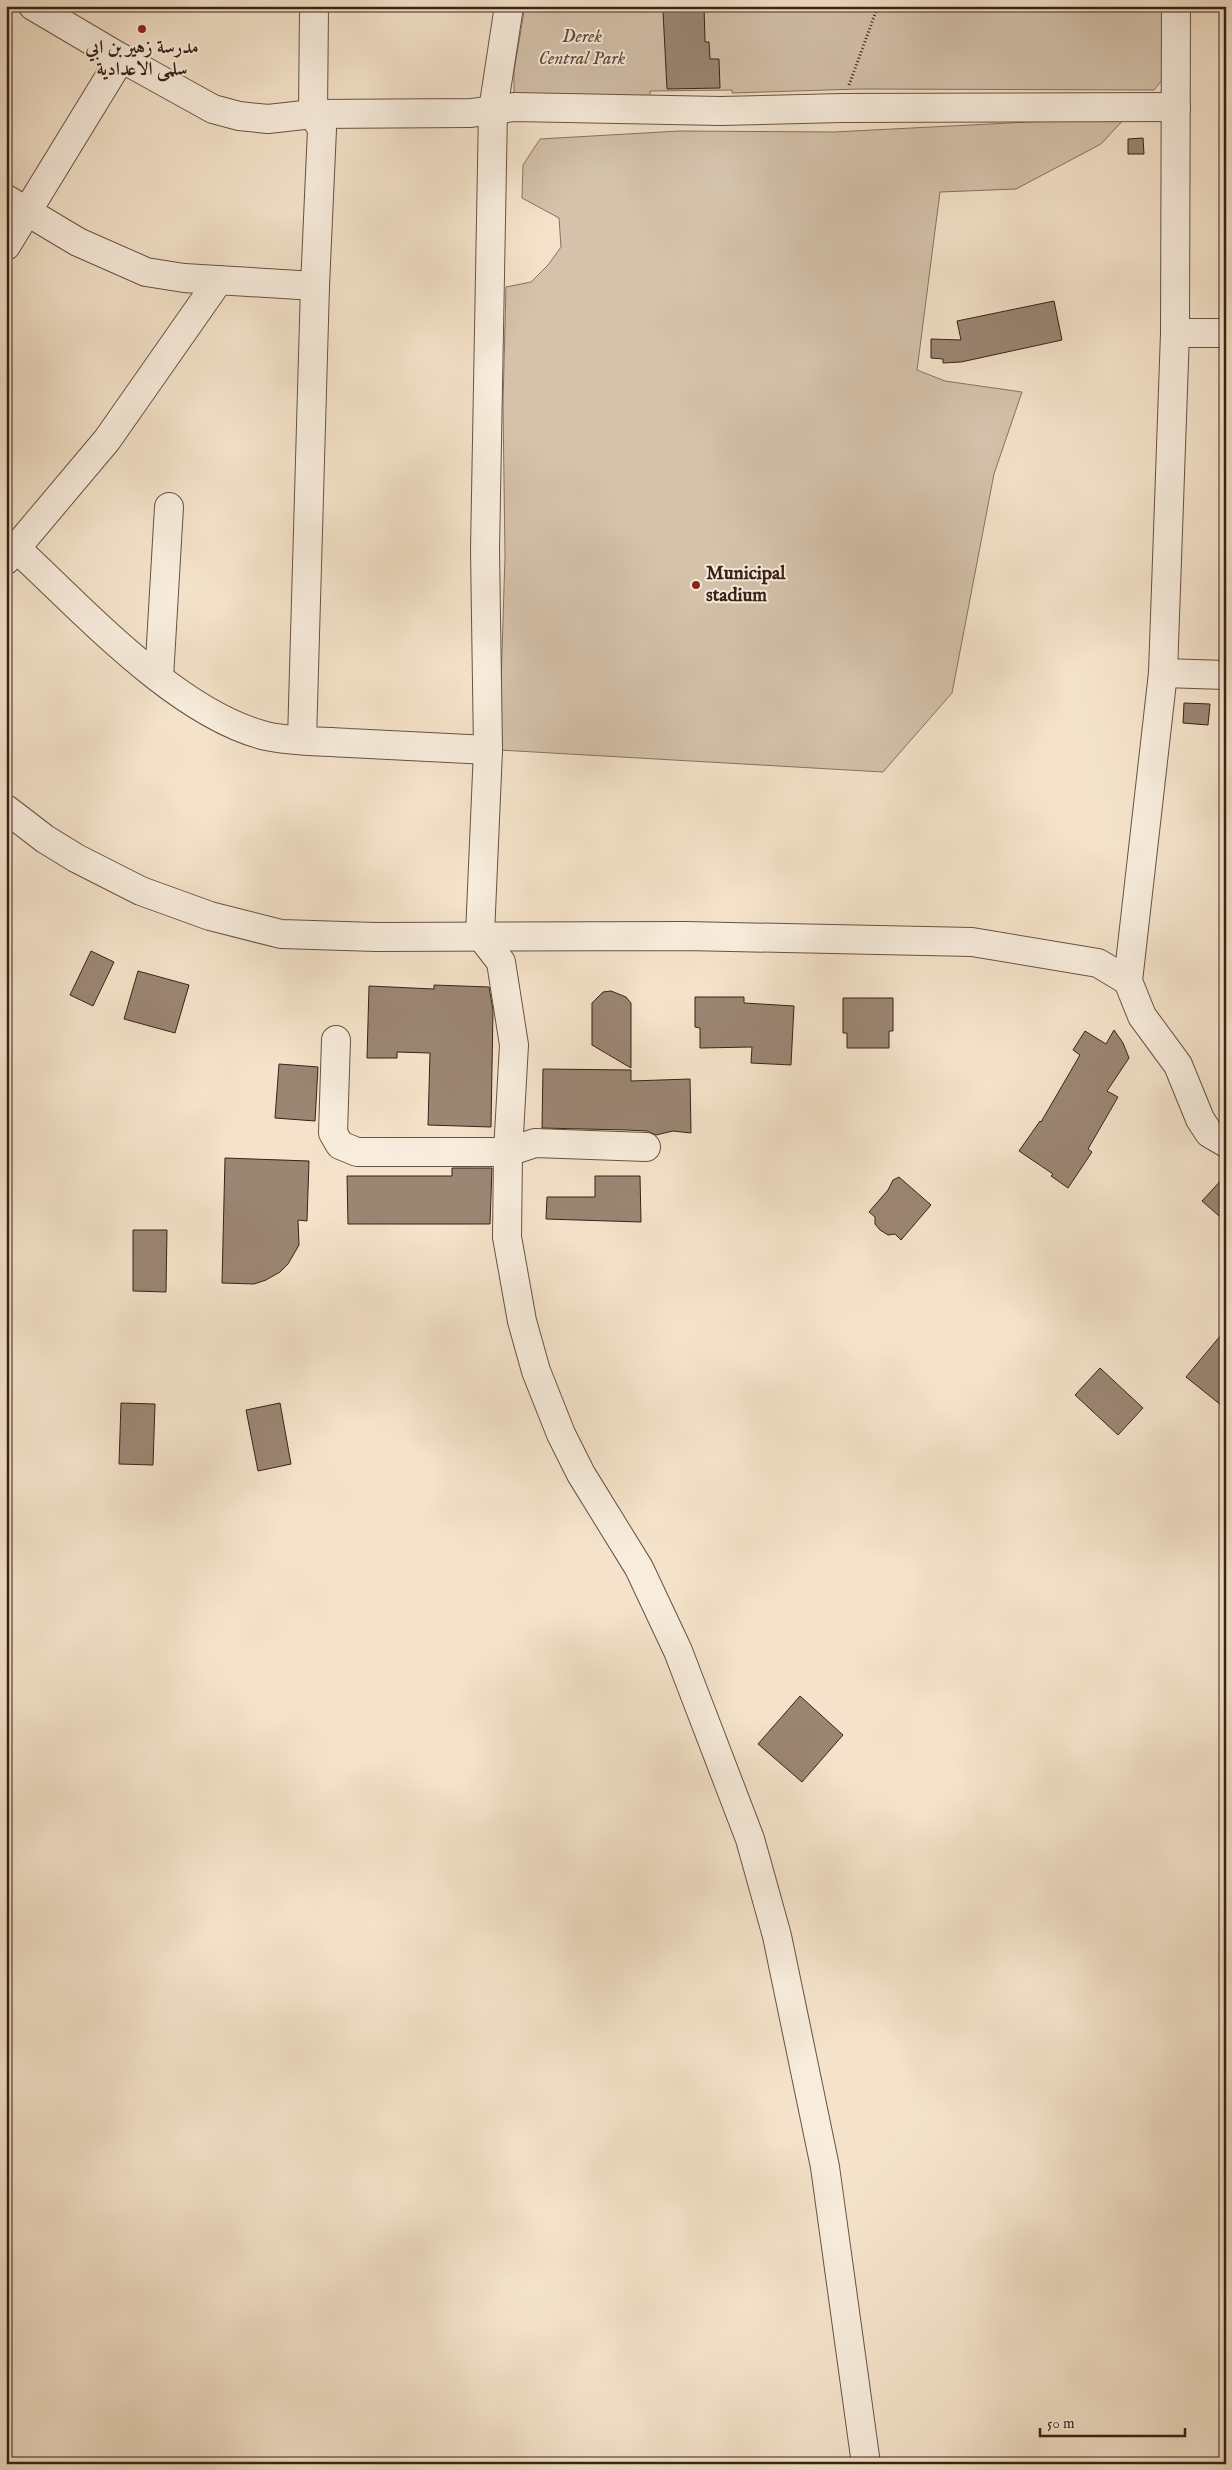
<svg xmlns="http://www.w3.org/2000/svg" width="1232" height="2470" font-family="'IM FELL English',Amiri,serif">
  <style>
    .green { fill: #d4c2ab; stroke: #877260 }
    .building { fill: #9b8674; stroke: #3a2116 }
    .lines { fill: none; stroke-linecap: round; stroke-linejoin: round }
    .minor-casing { stroke: #685243; stroke-width: 30 }
    .path { stroke: #3a2116; stroke-width: 3; stroke-dasharray: 1 2.5; stroke-linecap: butt }
    .minor { stroke: #f8eddd; stroke-width: 28 }
    .poi-dot { fill: #8f2418; stroke: #f8eddd; stroke-width: 2 }
    .labels { text-anchor: middle; dominant-baseline: central; stroke-width: 4; stroke-linejoin: round; paint-order: stroke }
    .park-label { font-size: 19px; font-style: italic; fill: #60493b; stroke: #f8eddd }
    .poi-label { font-size: 19px; font-weight: bold; fill: #3a2116; stroke: #f8eddd }
  </style>
  <rect width="100%" height="100%" fill="#f4e3ca"/>
  <filter id="stains"><feTurbulence type="fractalNoise" baseFrequency=".004" numOctaves="4"/><feColorMatrix values="0 0 0 0 .2 0 0 0 0 .09 0 0 0 0 .02 0 0 0 .5 -.17"/></filter>
  <radialGradient id="worn" r=".72"><stop offset=".6" stop-color="#630" stop-opacity="0"/><stop offset="1" stop-color="#630" stop-opacity=".3"/></radialGradient>
  <g class="green">
    <path d="M525,6H1170L1162,80L1154,90L859,89L732,93V90L650,91V100L514,98V71Z"/>
    <path d="M1126,117L1101,144L1016,189L940,192L917,370L945,381L1022,392L994,474L952,693L883,772L499,750L505,556L503,404L506,287L531,282L548,265L561,247L559,218L522,198L523,165L540,139L679,131L834,132Z"/>
  </g>
  <g class="building">
    <path d="M704,6L705,42H709L710,59H719L720,88L667,89L663,11H669V7Z"/>
    <path d="M1143,138L1144,154H1128V139Z"/>
    <path d="M1054,301L1062,340L961,362L943,363V359L931,358V339L961,340L957,321Z"/>
    <path d="M1184,703L1210,704L1208,725L1183,723Z"/>
    <path d="M91,951L114,962L93,1006L70,995Z"/>
    <path d="M138,971L189,985L175,1033L124,1019Z"/>
    <path d="M434,985L489,987L493,1010L491,1127L428,1125L430,1053L397,1052V1058H367L369,986L434,989Z"/>
    <path d="M611,991L626,997L631,1003V1068L592,1045V1003L603,992Z"/>
    <path d="M695,997H744V1003L794,1006L791,1065L751,1063L752,1047L700,1048V1028L695,1027Z"/>
    <path d="M843,998H893V1031H889V1048H847V1033H843Z"/>
    <path d="M1114,1030L1123,1043L1129,1058L1107,1091L1118,1097L1088,1149L1092,1152L1068,1188L1051,1176L1053,1174L1019,1151L1040,1121L1041,1122L1080,1055L1073,1050L1085,1031L1106,1044Z"/>
    <path d="M279,1064L318,1067L315,1121L275,1118Z"/>
    <path d="M543,1069L631,1070V1081L690,1079L691,1133L673,1131L656,1135L647,1131L627,1130L542,1128Z"/>
    <path d="M225,1158L309,1161L307,1221L298,1220L299,1245L288,1264L280,1272L266,1280L254,1284L222,1283Z"/>
    <path d="M452,1168H492L490,1224H348L347,1176H452Z"/>
    <path d="M1226,1175V1222L1202,1201Z"/>
    <path d="M595,1176H640L641,1222L546,1219L547,1197H595Z"/>
    <path d="M899,1177L931,1205L901,1240L895,1234L888,1235L880,1230L875,1224V1217L869,1212L888,1190L893,1180Z"/>
    <path d="M133,1230H167L166,1292L133,1291Z"/>
    <path d="M1226,1329V1409L1186,1377Z"/>
    <path d="M1100,1368L1143,1408L1118,1435L1075,1395Z"/>
    <path d="M121,1403L155,1404L153,1465L119,1464Z"/>
    <path d="M280,1403L291,1464L258,1471L246,1410Z"/>
    <path d="M800,1696L843,1735L802,1782L758,1744Z"/>
  </g>
  <g class="lines">
    <g class="minor-casing">
      <g id="minor">
        <path d="M33,6L121,58L213,109L239,116L268,119L313,114L471,113L514,107L721,111L842,108L1176,107"/>
        <path d="M509,6L493,110L485,550L488,750L480,935L501,962L514,1045L508,1152L507,1237L522,1321L536,1371L561,1434L581,1474L639,1568L678,1651L750,1839L777,1936L825,2167L866,2464"/>
        <path d="M1176,6L1175,333L1163,673L1128,981L1142,1016L1178,1065L1200,1119L1209,1133L1226,1143"/>
        <path d="M6,199L78,242L146,272L184,278L315,286"/>
        <path d="M6,246L121,58"/>
        <path d="M1175,333H1226"/>
        <path d="M17,549C83,610 177,714 266,736C292,742 322,741 349,743C395,745 442,748 488,750"/>
        <path d="M6,560L107,440L219,280"/>
        <path d="M1163,673L1226,675"/>
        <path d="M159,678L169,507"/>
        <path d="M302,740L315,286L322,129L313,114L314,6"/>
        <path d="M6,809L45,839L76,858L141,891L210,916L281,934L376,937L686,936L972,942L1098,963L1128,981"/>
        <path d="M336,1040L333,1133L340,1145L357,1152H508L535,1143L646,1147"/>
      </g>
    </g>
    <path class="path" d="M849,85L878,6"/>
    <use href="#minor" class="minor"/>
  </g>
  <g class="poi-dot">
    <circle cx="142" cy="29" r="5"/>
    <circle cx="696" cy="585" r="5"/>
  </g>
  <g class="labels">
    <g class="park-label">
      <text x="582" y="37">Derek<tspan x="582" dy="22">Central Park</tspan></text>
    </g>
    <g class="poi-label">
      <text x="142" y="48">مدرسة زهير بن ابي<tspan x="142" dy="22">سلمى الاعدادية</tspan></text>
      <text x="706" y="574" text-anchor="start">Municipal<tspan x="706" dy="22">stadium</tspan></text>
    </g>
  </g>
  <rect width="1232" height="2470" fill="none" stroke="#f4e3ca" stroke-width="25"/>
  <rect x="8" y="8" width="1217" height="2455" fill="none" stroke="#3a2116" stroke-width="2.5"/>
  <rect x="12" y="12" width="1207" height="2445" fill="none" stroke="#3a2116"/>
  <path d="M1040 2428v8h145v-8" fill="none" stroke="#3a2116" stroke-width="2.5"/>
  <text x="1047" y="2428" font-size="15" fill="#3a2116" stroke="#f8eddd" stroke-width="4" paint-order="stroke">50 m</text>
  <rect width="100%" height="100%" filter="url(#stains)"/>
  <rect width="100%" height="100%" fill="url(#worn)"/>
</svg>
